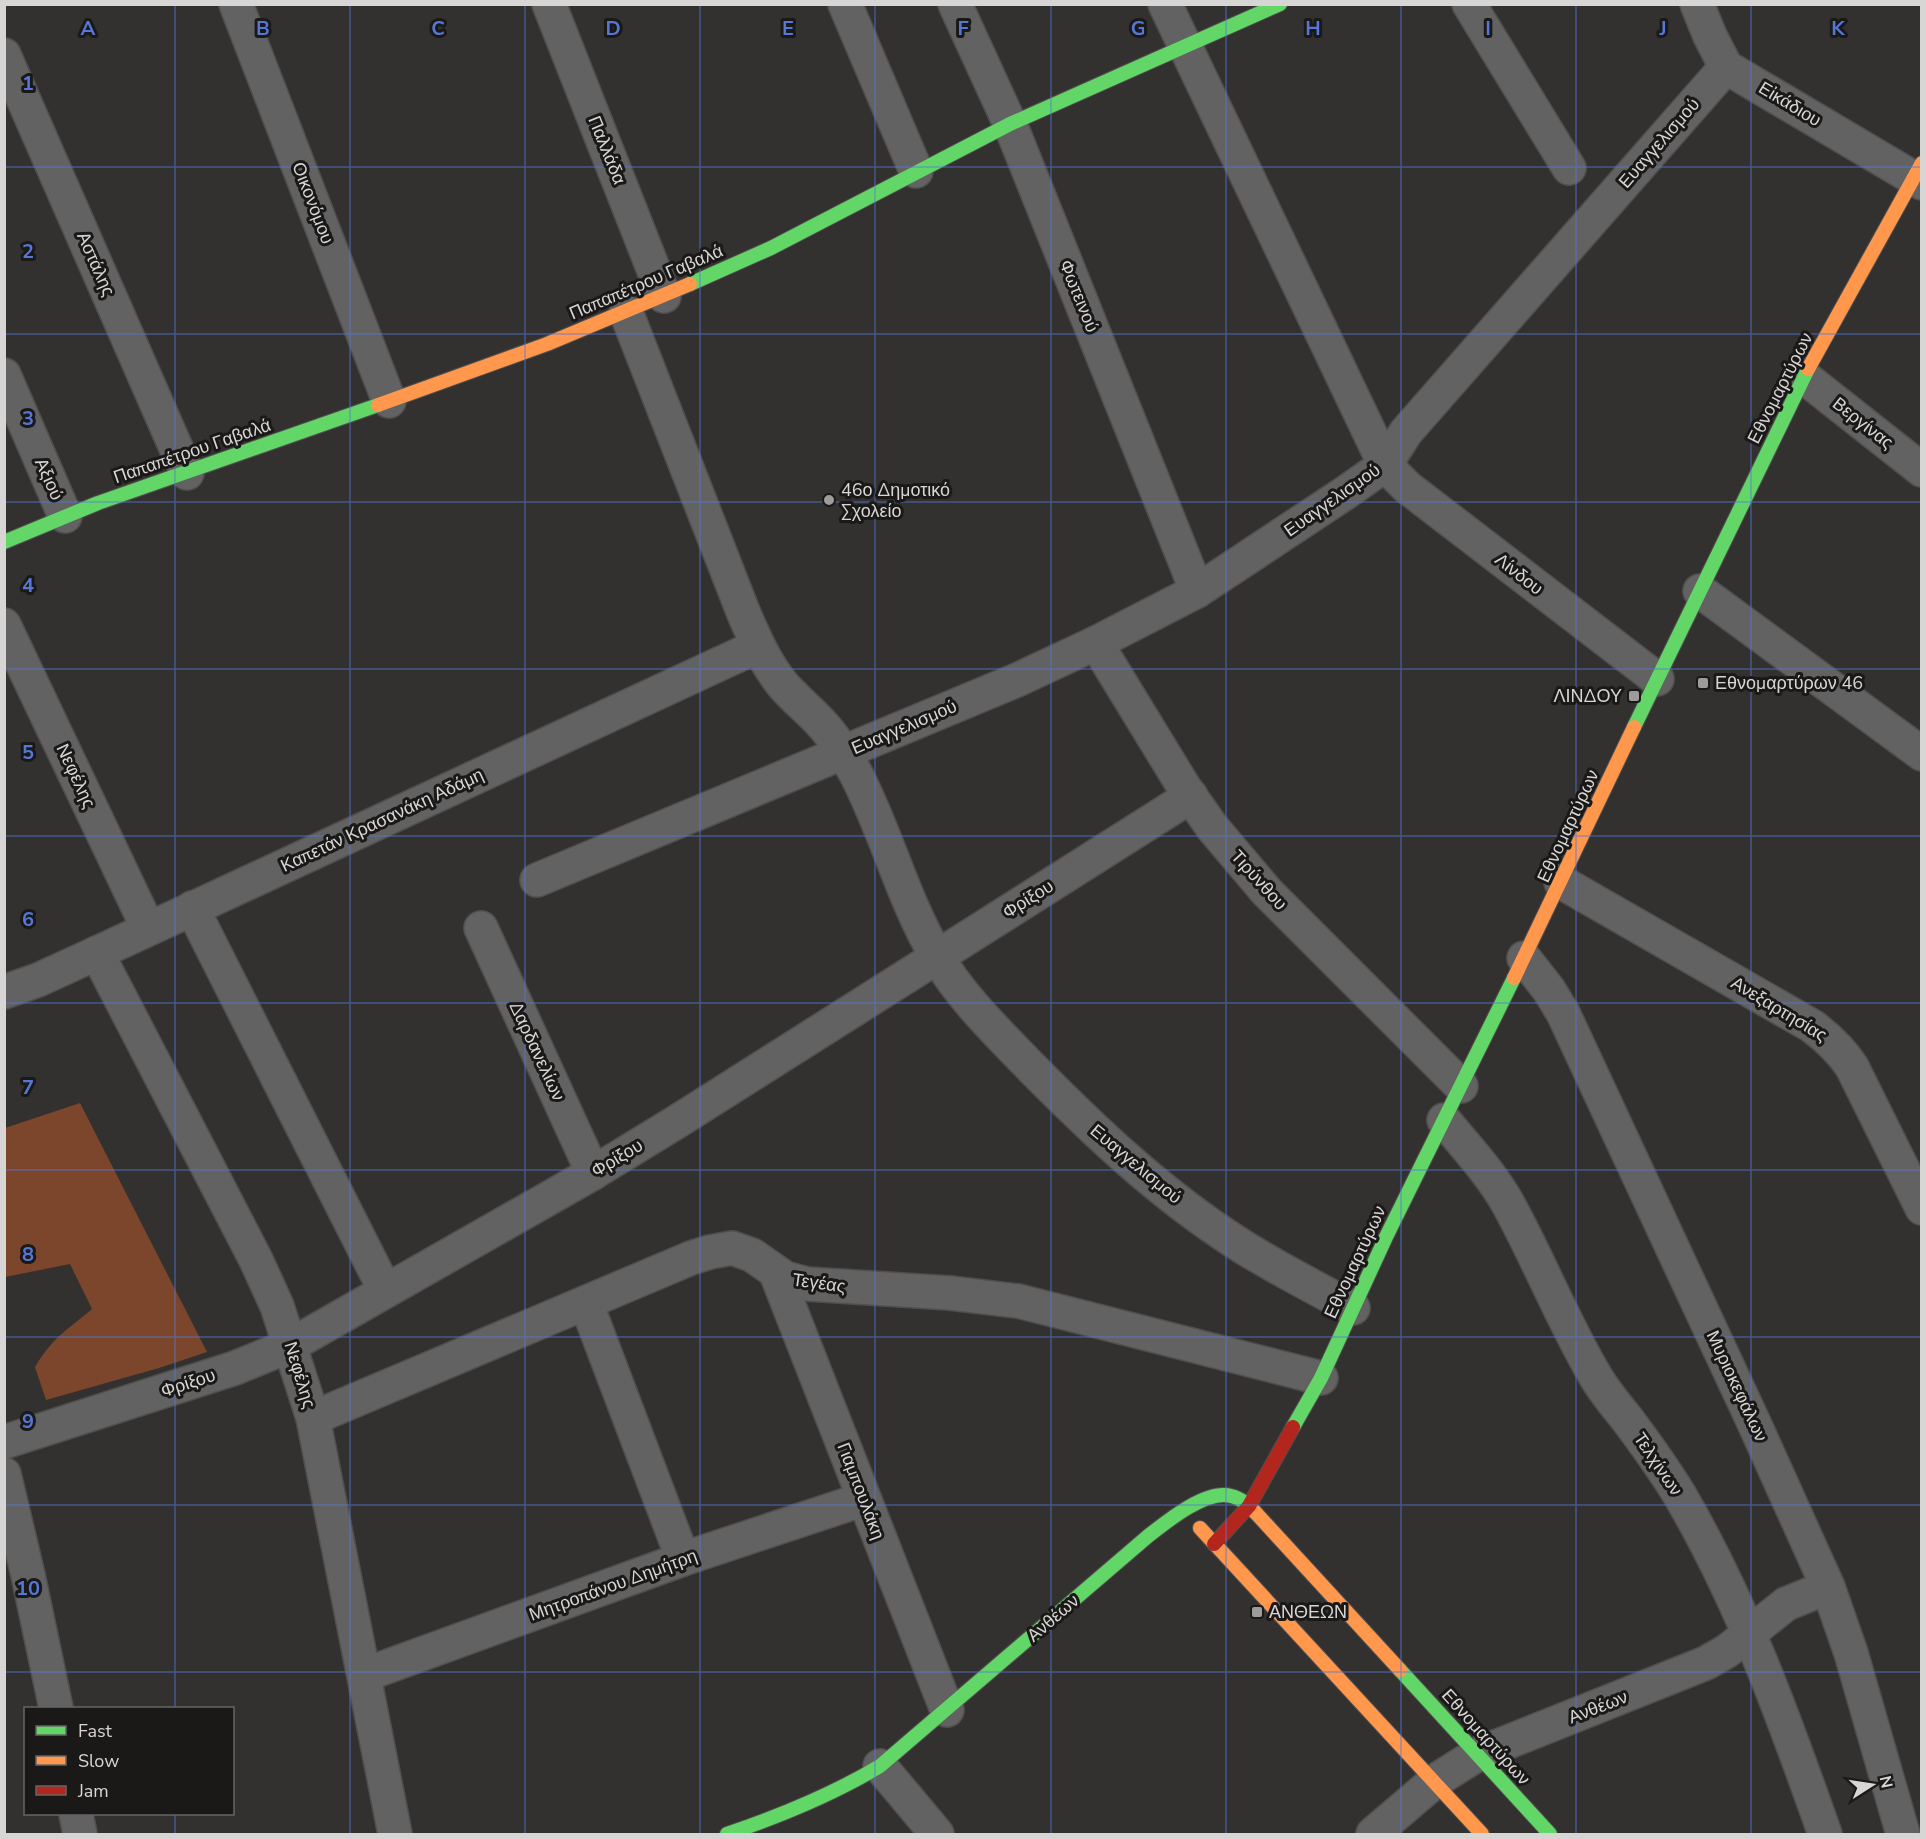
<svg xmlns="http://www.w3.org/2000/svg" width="1926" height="1839" font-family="'Nunito Sans',sans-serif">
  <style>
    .green { fill: #7b462b }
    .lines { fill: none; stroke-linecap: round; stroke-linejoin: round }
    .street-casing { stroke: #504f4e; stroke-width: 36 }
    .fast-casing { stroke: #504f4e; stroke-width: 16 }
    .slow-casing { stroke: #504f4e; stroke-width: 16 }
    .jam-casing { stroke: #504f4e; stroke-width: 16 }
    .street { stroke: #636262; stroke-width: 33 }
    .fast { stroke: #63d668; stroke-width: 14 }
    .slow { stroke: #ff974d; stroke-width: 14 }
    .jam { stroke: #b3261e; stroke-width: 14 }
    .grid { fill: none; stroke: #5577d7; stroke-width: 1.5; stroke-opacity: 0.55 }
    .poi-dot { fill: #9d9c9b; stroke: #1a1918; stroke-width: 2 }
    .labels { text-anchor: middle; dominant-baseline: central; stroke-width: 6; stroke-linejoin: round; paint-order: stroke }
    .street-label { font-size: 18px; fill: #d7d6d5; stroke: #1a1918 }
    .poi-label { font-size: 18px; fill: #d7d6d5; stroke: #1a1918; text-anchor: start }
    .grid-label { font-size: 20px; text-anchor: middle; font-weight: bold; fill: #5577d7; stroke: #1a1918; stroke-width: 6; stroke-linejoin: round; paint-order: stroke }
  </style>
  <rect width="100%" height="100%" fill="#323130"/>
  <path class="green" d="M80,1103L207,1352L159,1368L46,1400L35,1367C53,1337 66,1331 92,1309L70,1264L5,1277V1128Z"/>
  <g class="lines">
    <g class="street-casing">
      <g id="street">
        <path d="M236,4L389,401"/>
        <path d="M549,4L664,296"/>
        <path d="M845,4L916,171"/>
        <path d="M955,4L1010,124L1197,591"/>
        <path d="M1165,4L1385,465L1407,487L1657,679"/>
        <path d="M1469,4L1569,168"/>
        <path d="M1697,4L1710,36L1726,67L1922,183"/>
        <path d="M4,55L187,473"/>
        <path d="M626,312L744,614C755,639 765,663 783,685C794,698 808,709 820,722C834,736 845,755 855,772C886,831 902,897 936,955C960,996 995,1030 1028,1064C1092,1129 1159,1193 1237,1243C1274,1267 1314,1287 1353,1308"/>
        <path d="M4,375L65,516"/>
        <path d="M1804,377L1922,470"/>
        <path d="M1700,591L1922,754"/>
        <path d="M4,625L148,928"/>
        <path d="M1096,643L1184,787L1212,827L1267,892L1461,1086"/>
        <path d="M537,880L1017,680L1096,643L1197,591L1345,493L1385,465L1406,432L1726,67"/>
        <path d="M1561,882L1812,1026C1828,1038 1841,1050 1852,1067L1922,1208"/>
        <path d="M192,908L385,1290"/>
        <path d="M481,928L593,1173"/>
        <path d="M97,953L256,1260L277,1306L313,1418L395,1834"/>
        <path d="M1524,958L1549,990L1563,1013L1754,1423L1828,1587L1851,1653L1903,1834"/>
        <path d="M4,992L38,980L97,953L758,646"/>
        <path d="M1444,1120C1465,1146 1490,1172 1507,1202C1538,1258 1561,1317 1593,1372C1602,1389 1615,1404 1627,1419C1645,1443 1663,1468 1679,1494C1742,1601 1784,1718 1825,1834"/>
        <path d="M776,1273L947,1710"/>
        <path d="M586,1303L683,1559"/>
        <path d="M313,1418L691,1258L710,1252L732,1248L752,1255L785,1278L807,1284L950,1293L1018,1301L1321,1378"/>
        <path d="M4,1442L235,1368L291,1345L593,1173L678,1121L1191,796"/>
        <path d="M4,1474L28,1575L56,1708"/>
        <path d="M364,1675L683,1559L864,1499"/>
        <path d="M880,1766L937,1834"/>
        <path d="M76,1814L80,1834"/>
        <path d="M1373,1834L1435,1781L1478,1754L1706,1663L1727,1651L1786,1604L1828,1587"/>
      </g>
    </g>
    <g class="fast-casing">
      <g id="fast">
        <path d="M690,284L771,248L1010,124L1280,4"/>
        <path d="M4,542L98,503L378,405"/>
        <path d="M1634,727L1808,369"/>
        <path d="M1293,1427L1321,1378L1386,1237L1514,978"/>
        <path d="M1400,1670L1550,1834"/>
        <path d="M727,1834C780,1816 832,1795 880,1766L1147,1537C1166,1522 1206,1489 1231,1496C1241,1498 1248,1505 1255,1512"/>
      </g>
    </g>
    <g class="slow-casing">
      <g id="slow">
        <path d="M1808,369L1922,163"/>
        <path d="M378,405L547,344L690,284"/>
        <path d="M1514,978L1634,727"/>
        <path d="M1255,1512L1400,1670"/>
        <path d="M1200,1528L1482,1834"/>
      </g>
    </g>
    <g class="jam-casing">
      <path id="jam" d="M1214,1544L1249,1506L1293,1427"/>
    </g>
    <use href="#street" class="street"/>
    <use href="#fast" class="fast"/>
    <use href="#slow" class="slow"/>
    <use href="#jam" class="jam"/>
  </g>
  <path class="grid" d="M175,4V1708M350,4V1834M525,4V1834M700,4V1834M875,4V1834M1051,4V1834M1226,4V1834M1401,4V1834M1576,4V1834M1751,4V1834M4,167H1922M4,334H1922M4,502H1922M4,669H1922M4,836H1922M4,1003H1922M4,1170H1922M4,1337H1922M4,1505H1922M4,1672H1922M175,1814V1834"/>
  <g class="poi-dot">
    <circle cx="829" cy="500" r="6"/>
    <rect x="1697" y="677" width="12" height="12" rx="3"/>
    <rect x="1628" y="690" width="12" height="12" rx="3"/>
    <rect x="1251" y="1606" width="12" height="12" rx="3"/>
  </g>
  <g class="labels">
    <g class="street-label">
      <text transform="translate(1790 104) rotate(31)">Εἰκάδιου</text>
      <text transform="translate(1659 143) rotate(-49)">Ευαγγελισμού</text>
      <text transform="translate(607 150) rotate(68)">Παλλάδα</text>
      <text transform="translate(313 203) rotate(69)">Οικονόμου</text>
      <text transform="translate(96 264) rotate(66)">Αστάλης</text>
      <text transform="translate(646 282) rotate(-23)">Παπαπέτρου Γαβαλά</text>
      <text transform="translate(1079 296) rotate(68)">Φωτεινού</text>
      <text transform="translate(1780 388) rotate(-63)">Εθνομαρτύρων</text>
      <text transform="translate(1863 423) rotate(38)">Βεργίνας</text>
      <text transform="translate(192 451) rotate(-19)">Παπαπέτρου Γαβαλά</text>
      <text transform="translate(49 479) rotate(66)">Αξιού</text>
      <text transform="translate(1332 500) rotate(-35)">Ευαγγελισμού</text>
      <text transform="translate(1519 574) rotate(38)">Λίνδου</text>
      <text transform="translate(904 727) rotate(-23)">Ευαγγελισμού</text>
      <text transform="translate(76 776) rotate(65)">Νεφέλης</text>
      <text transform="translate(382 820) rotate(-25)">Καπετάν Κρασανάκη Αδάμη</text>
      <text transform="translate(1568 826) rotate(-65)">Εθνομαρτύρων</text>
      <text transform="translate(1259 880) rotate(48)">Τιρύνθου</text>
      <text transform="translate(1028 899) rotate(-32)">Φρίξου</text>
      <text transform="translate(1779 1009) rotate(31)">Ανεξαρτησίας</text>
      <text transform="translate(537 1051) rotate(65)">Δαρδανελίων</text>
      <text transform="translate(617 1158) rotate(-31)">Φρίξου</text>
      <text transform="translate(1136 1164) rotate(40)">Ευαγγελισμού</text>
      <text transform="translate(1355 1262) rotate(-65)">Εθνομαρτύρων</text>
      <text transform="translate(819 1283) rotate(8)">Τεγέας</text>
      <text transform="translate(300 1375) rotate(73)">Νεφέλης</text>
      <text transform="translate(188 1383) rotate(-18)">Φρίξου</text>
      <text transform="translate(1737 1386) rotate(65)">Μυριοκεφάλων</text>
      <text transform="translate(1658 1464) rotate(56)">Τελχίνων</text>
      <text transform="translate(861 1491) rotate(69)">Γιαμπουλάκη</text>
      <text transform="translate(613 1585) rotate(-20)">Μητροπάνου Δημήτρη</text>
      <text transform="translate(1053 1618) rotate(-41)">Ανθέων</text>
      <text transform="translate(1598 1707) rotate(-21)">Ανθέων</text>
      <text transform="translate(1486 1737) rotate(48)">Εθνομαρτύρων</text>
    </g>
    <g class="poi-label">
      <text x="841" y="490">46ο Δημοτικό<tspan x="841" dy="21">Σχολείο</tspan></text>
      <text x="1715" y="683">Εθνομαρτύρων 46</text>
      <text x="1622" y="696" text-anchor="end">ΛΙΝΔΟΥ</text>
      <text x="1269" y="1612">ΑΝΘΕΩΝ</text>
    </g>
  </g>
  <g class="grid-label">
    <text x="88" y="35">A</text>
    <text x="263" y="35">B</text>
    <text x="438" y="35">C</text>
    <text x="613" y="35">D</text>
    <text x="788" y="35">E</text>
    <text x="963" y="35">F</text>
    <text x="1138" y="35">G</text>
    <text x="1313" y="35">H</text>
    <text x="1488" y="35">I</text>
    <text x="1663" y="35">J</text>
    <text x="1838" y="35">K</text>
    <text x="28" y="90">1</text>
    <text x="28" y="258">2</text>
    <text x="28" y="425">3</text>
    <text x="28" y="592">4</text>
    <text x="28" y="759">5</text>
    <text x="28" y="926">6</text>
    <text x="28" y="1094">7</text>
    <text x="28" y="1261">8</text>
    <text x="28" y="1428">9</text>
    <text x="28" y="1595">10</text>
  </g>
  <rect width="1926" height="1839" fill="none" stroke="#d7d6d5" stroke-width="12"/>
  <rect x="24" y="1707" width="210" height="108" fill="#1a1918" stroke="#666564" stroke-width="1.5"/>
  <rect x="36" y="1726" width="30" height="9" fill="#63d668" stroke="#666564" stroke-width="1.5"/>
  <text x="78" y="1737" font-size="18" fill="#d7d6d5">Fast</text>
  <rect x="36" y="1756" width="30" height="9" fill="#ff974d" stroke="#666564" stroke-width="1.5"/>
  <text x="78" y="1767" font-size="18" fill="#d7d6d5">Slow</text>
  <rect x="36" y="1786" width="30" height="9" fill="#b3261e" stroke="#666564" stroke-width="1.5"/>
  <text x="78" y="1797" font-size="18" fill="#d7d6d5">Jam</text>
  <g transform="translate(1872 1785) rotate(78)" stroke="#1a1918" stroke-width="4.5" paint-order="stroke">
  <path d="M0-4.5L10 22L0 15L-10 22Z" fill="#d7d6d5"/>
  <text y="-9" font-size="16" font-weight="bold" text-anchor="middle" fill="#d7d6d5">N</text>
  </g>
</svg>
